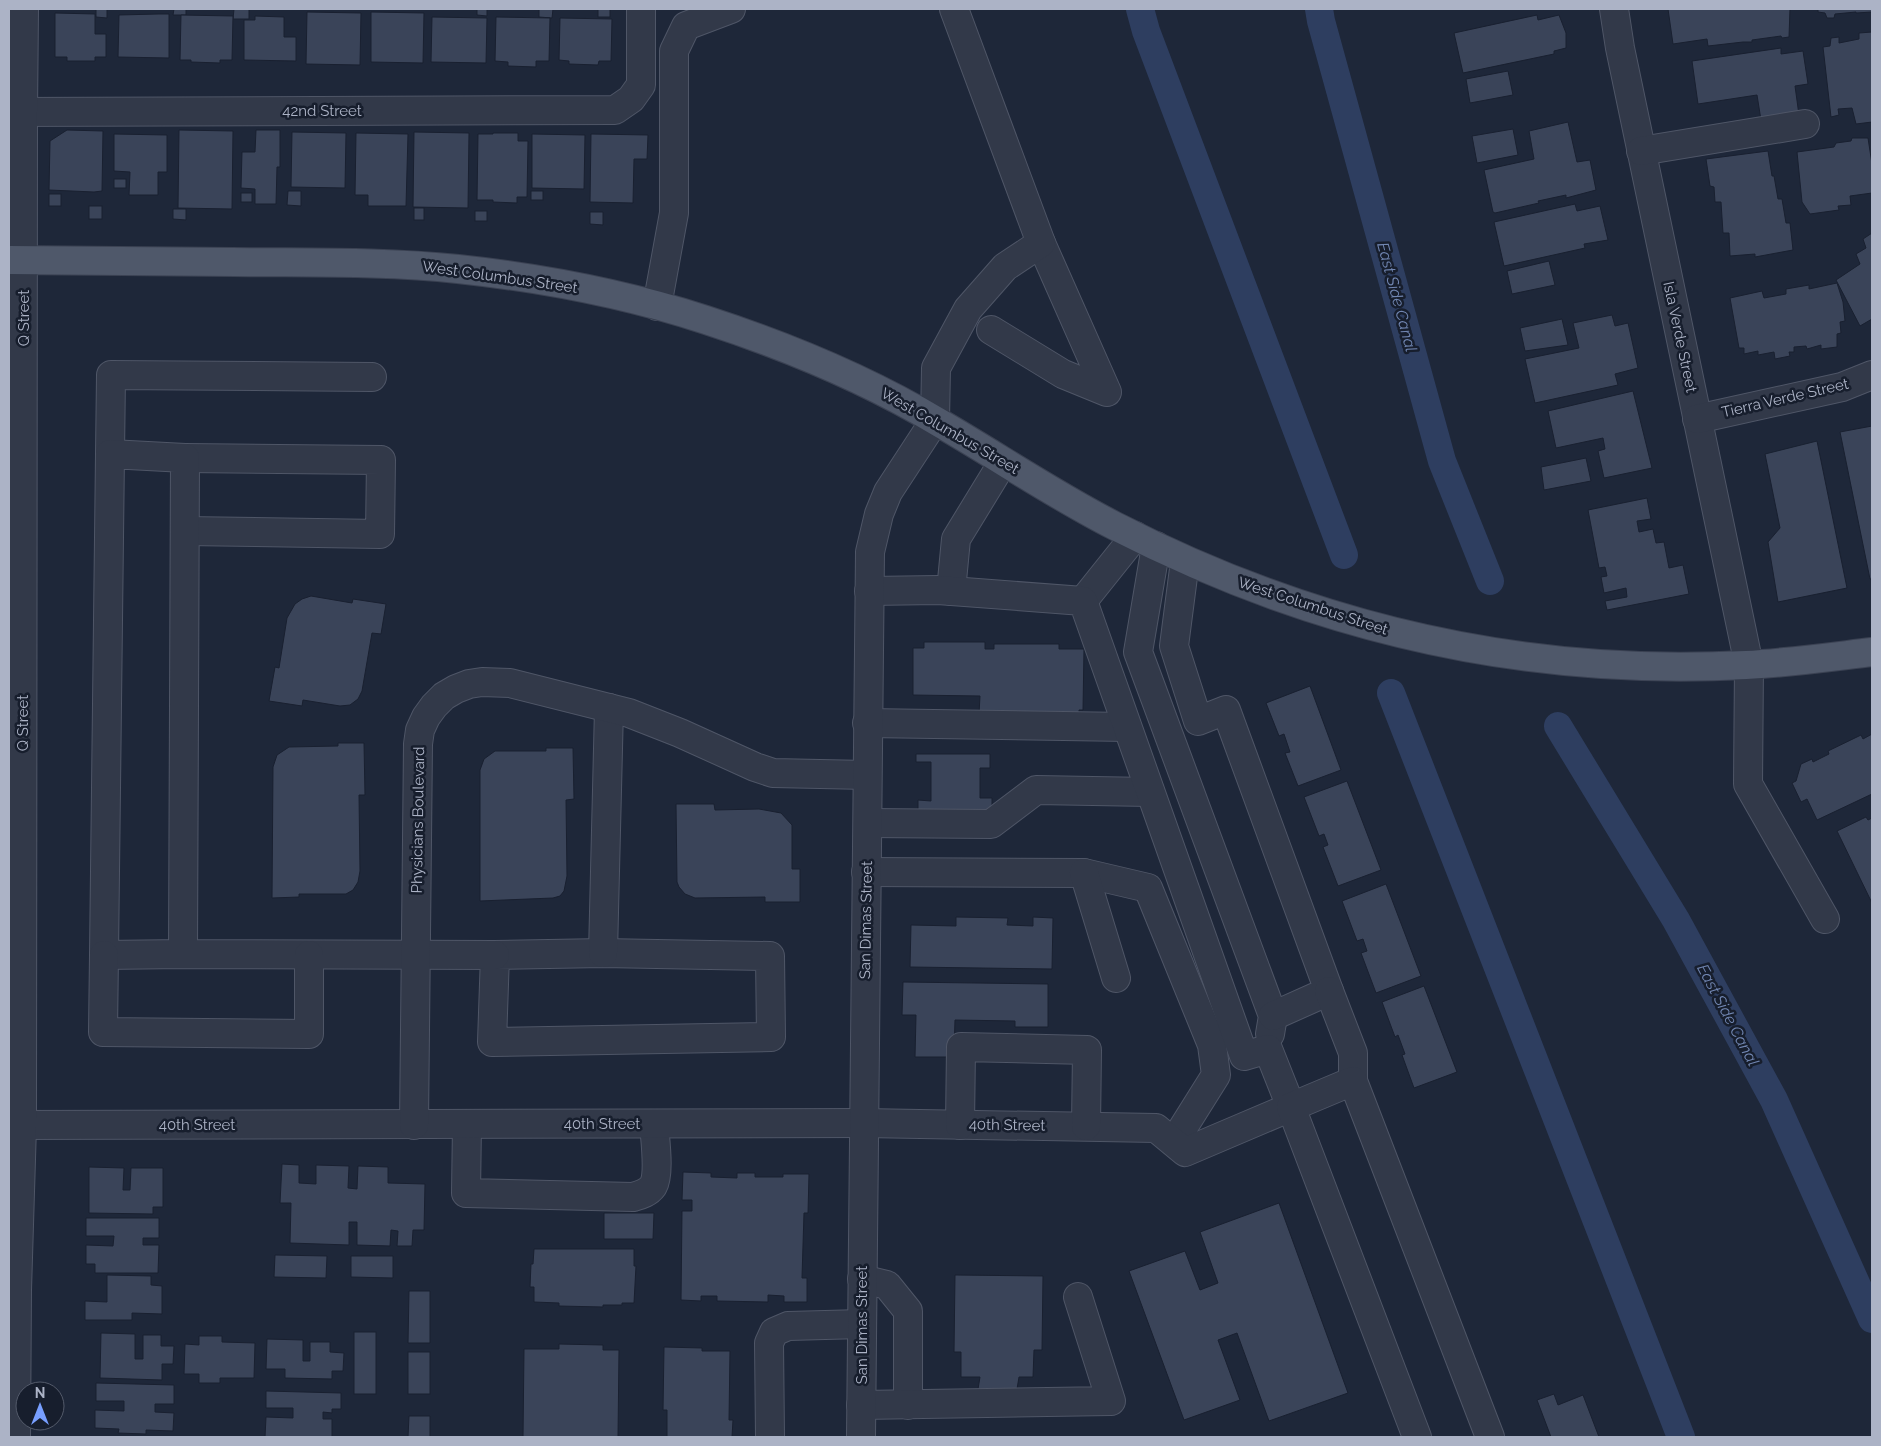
<svg xmlns="http://www.w3.org/2000/svg" width="1881" height="1446" font-family="Raleway,sans-serif">
  <style>
    .lines { fill: none; stroke-linecap: round; stroke-linejoin: round }
    .canal { stroke: #2e3e60; stroke-width: 28 }
    .building { fill: #3a4459; stroke: #192030 }
    .minor-casing { stroke: #4f5667; stroke-width: 30 }
    .major-casing { stroke: #3b4253; stroke-width: 30 }
    .minor { stroke: #323949; stroke-width: 28 }
    .major { stroke: #4f586a; stroke-width: 28 }
    .labels { text-anchor: middle; dominant-baseline: central; stroke-width: 5; stroke-linejoin: round; paint-order: stroke }
    .street-label { font-size: 15px; fill: #acb3c6; stroke: #171e2d }
    .water-label { font-size: 16px; font-style: italic; fill: #7186b2; stroke: #171e2d }
  </style>
  <rect width="100%" height="100%" fill="#1e2739"/>
  <g class="lines">
    <g class="canal">
      <path d="M1140,9L1146,31L1344,555"/>
      <path d="M1319,9L1321,21L1442,461L1490,581"/>
      <path d="M1391,693L1681,1437"/>
      <path d="M1558,726L1676,920L1774,1100L1872,1319"/>
    </g>
  </g>
  <g class="building">
    <path d="M96,9H107V18L96,17Z"/>
    <path d="M174,9H186V15H173Z"/>
    <path d="M234,9H249V19H233Z"/>
    <path d="M477,9H487V16L477,15Z"/>
    <path d="M539,9H553L552,18L539,17Z"/>
    <rect x="598" y="9" width="12" height="8"/>
    <path d="M1668,9H1790L1789,37L1782,38L1781,36L1752,40V42H1743L1708,46L1707,39L1673,44Z"/>
    <path d="M1818,9H1872V12L1856,13V12L1835,14L1834,18H1827L1825,13L1818,12Z"/>
    <path d="M307,12L361,13L360,65L306,64Z"/>
    <path d="M371,12L424,13L423,63L371,62Z"/>
    <path d="M55,13L95,14V34H106V57H95V61H67V57H55Z"/>
    <path d="M158,14H169V58L118,57L119,15Z"/>
    <path d="M181,15L233,16L232,60H220V63L191,62V60H180Z"/>
    <path d="M1537,15L1538,20L1559,15L1566,33V48L1554,51V54L1463,73L1454,33Z"/>
    <path d="M255,16L284,17V37H296V61L244,60V20H255Z"/>
    <path d="M432,17L487,18L486,63L431,62Z"/>
    <path d="M496,17L550,18L549,61H536V67L508,66V62L495,61Z"/>
    <path d="M560,18L612,19L611,61H599L598,65L569,64V61L559,60Z"/>
    <path d="M1872,32V122L1856,124L1852,108L1838,109L1839,115L1831,117L1823,47L1830,46L1831,38L1839,37V43L1859,39V33Z"/>
    <path d="M1781,48V54L1803,51L1808,84L1795,86L1799,115L1761,120L1757,95L1698,104L1692,61Z"/>
    <path d="M1508,71L1513,95L1470,103L1466,79Z"/>
    <path d="M1568,122L1577,162L1590,160L1596,190L1566,198V195L1538,201L1539,203L1495,213L1493,212L1484,170L1534,159L1529,131Z"/>
    <path d="M1513,129L1518,155L1477,163L1472,136Z"/>
    <path d="M67,130L103,131L102,191L94,192L49,190L50,141Z"/>
    <path d="M179,130L233,131L232,209L178,208Z"/>
    <path d="M256,130H280V167H277L276,204H255V189L241,188L242,152H255Z"/>
    <path d="M292,132L346,133L345,188L291,187Z"/>
    <path d="M414,132L469,133L468,208L413,207Z"/>
    <path d="M356,133L408,134L406,206H368V195H355Z"/>
    <path d="M493,133H518V141H528L527,197H517V203L493,202V200H477L478,134H493Z"/>
    <path d="M114,134L167,135V172H158V195H129L130,172L114,171Z"/>
    <path d="M532,134L585,135L584,189L532,188Z"/>
    <path d="M591,134L648,135L647,159H634L633,203L590,202Z"/>
    <path d="M1852,138H1868L1872,164V193L1850,196L1851,205L1838,206L1839,210L1810,214L1802,202L1797,152L1834,147L1836,143L1851,141Z"/>
    <path d="M1768,151L1772,176H1774L1778,199H1782L1786,223H1790L1793,250L1755,257V254L1730,256L1729,233H1723L1721,202H1715L1714,187L1710,186L1706,159Z"/>
    <rect x="114" y="179" width="12" height="9"/>
    <path d="M288,191H301V206L287,205Z"/>
    <rect x="531" y="191" width="12" height="9"/>
    <rect x="241" y="193" width="11" height="9"/>
    <rect x="49" y="194" width="12" height="12"/>
    <path d="M1575,204L1577,211L1600,206L1608,240L1584,244L1585,248L1504,266L1494,222Z"/>
    <rect x="89" y="206" width="13" height="13"/>
    <rect x="414" y="208" width="10" height="12"/>
    <path d="M173,209H186V220L173,219Z"/>
    <rect x="475" y="211" width="12" height="10"/>
    <path d="M590,212H603V225L590,224Z"/>
    <path d="M1872,233V319L1860,326L1836,280L1860,264L1856,254L1866,248L1863,239Z"/>
    <path d="M1549,261L1555,285L1512,294L1507,271Z"/>
    <path d="M1837,283L1843,302L1845,321L1840,322L1841,333L1837,334V347L1821,349V345L1807,349L1806,346L1794,347V352H1789L1790,356L1775,359L1774,352L1758,355V351L1744,354V348H1739L1730,298L1762,291L1764,298L1786,294V289L1809,285V289Z"/>
    <path d="M1612,315L1615,326L1628,323L1638,368L1615,374L1618,385L1535,403L1525,359L1579,348L1573,323Z"/>
    <path d="M1562,319L1568,345L1525,351L1520,328Z"/>
    <path d="M1633,391L1652,468L1604,478L1598,451L1605,449L1603,438L1556,448L1548,411Z"/>
    <path d="M1872,426V579H1870L1840,432Z"/>
    <path d="M1817,441L1847,588L1778,602L1768,542L1780,528L1765,454Z"/>
    <path d="M1586,458L1591,481L1544,490L1541,467Z"/>
    <path d="M1647,498L1651,519L1637,521L1639,532L1653,529L1656,543L1664,542L1669,568L1683,565L1689,594L1607,610L1605,601L1627,597L1626,588L1604,593L1601,577L1607,576L1605,567L1599,568L1588,510Z"/>
    <path d="M311,596L352,603L353,599L386,604L381,634L372,633L362,691L358,699L350,705L340,706L303,700L302,706L269,701L275,667L279,668L287,618L295,604L302,599Z"/>
    <path d="M924,642H985V649H994V644H1059V649H1084L1083,710H1079V715L979,714L980,696L913,695V648H924Z"/>
    <path d="M1310,686L1341,770L1298,786L1285,753L1290,752L1284,734L1279,736L1266,703Z"/>
    <path d="M1872,734V794L1817,820L1807,799L1801,802L1792,783L1796,781L1801,764L1812,759L1813,762L1829,754L1828,751L1861,735L1863,739Z"/>
    <path d="M338,743H364L365,795H359L360,871L358,882L353,890L346,894H299V897L272,898L273,767L277,755L289,747L338,746Z"/>
    <path d="M546,748H573L574,799L566,800L567,876L564,891L560,896L553,898L480,901V770L484,759L495,751H546Z"/>
    <path d="M916,754H990V768H980V798H992V815L918,814V800L931,801V762H916Z"/>
    <path d="M1347,781L1381,870L1338,886L1323,847L1328,845L1324,834L1319,836L1304,797Z"/>
    <path d="M676,804H714L715,810L759,809L781,813L792,825V869H800V902H765V897L695,898L685,894L679,887L677,882Z"/>
    <path d="M1866,817L1868,820L1872,818V903L1837,831Z"/>
    <path d="M1386,884L1421,976L1376,993L1361,953L1367,951L1363,939L1357,941L1342,901Z"/>
    <path d="M956,917L1008,918L1007,925L1033,926V917L1053,918L1052,969L910,967L911,925L956,926Z"/>
    <path d="M903,982L1048,984V1027H1015V1021L955,1020L954,1053L948,1057H915L916,1015H902Z"/>
    <path d="M1424,986L1457,1072L1414,1088L1402,1055L1405,1054L1398,1035L1395,1037L1382,1002Z"/>
    <path d="M282,1164L299,1165V1183L316,1184V1165L349,1166L348,1188L357,1189L358,1166L388,1167V1183L425,1184L424,1230H413L412,1246H397L398,1231L391,1230L390,1246L357,1245V1222H349V1245L290,1243L291,1203H280Z"/>
    <path d="M89,1167L124,1168L123,1190H130L131,1168H163V1207H153V1214L89,1213Z"/>
    <path d="M683,1172L711,1173V1177L737,1178V1173H755V1177H783V1174H809L808,1213H804L802,1278H807V1302H784V1296L768,1295V1302L717,1301V1296H701V1301L681,1300L682,1211H692V1200H682Z"/>
    <path d="M1279,1203L1348,1393L1269,1421L1237,1333L1218,1340L1240,1400L1184,1420L1129,1271L1185,1251L1200,1290L1218,1283L1200,1232Z"/>
    <path d="M604,1213H654L653,1239H604Z"/>
    <path d="M86,1218H159V1238H143V1245H159L158,1273H95V1264H86V1245L113,1246L114,1236H86Z"/>
    <path d="M534,1249H634V1266H636L634,1303H622V1305H603V1307L559,1306V1303L534,1302V1287H530L531,1264H533Z"/>
    <path d="M275,1255L327,1256L326,1278L274,1277Z"/>
    <path d="M351,1256H393V1278L351,1277Z"/>
    <path d="M107,1275L151,1276V1285L162,1286V1314L132,1313V1320H85V1301L107,1302Z"/>
    <path d="M955,1275L1043,1276L1042,1350H1034L1033,1377H1019L1017,1389H978L980,1377H961V1352H954Z"/>
    <path d="M409,1291H430V1343H408Z"/>
    <rect x="354" y="1332" width="22" height="62"/>
    <path d="M101,1333L135,1334V1359H143V1335H161V1346H174L173,1364H162V1380L100,1378Z"/>
    <path d="M199,1336H222V1342L255,1343L254,1378H220V1383H199V1374H184L185,1344L199,1345Z"/>
    <path d="M267,1339L303,1340V1361H310V1342H330V1352L344,1353L343,1371H332V1379L285,1378V1369H266Z"/>
    <path d="M559,1344L603,1345V1350H619L618,1437H523L524,1349H559Z"/>
    <path d="M664,1347L702,1348V1351H730L729,1420H733L732,1437H667V1410H663Z"/>
    <rect x="408" y="1352" width="22" height="42"/>
    <path d="M96,1383L174,1385V1404H155V1412L174,1413L173,1431L146,1430V1434L118,1433L119,1429L95,1428V1410L124,1411V1401H96Z"/>
    <path d="M266,1391L341,1393V1409H332V1413L323,1412V1419H332V1437H265L266,1417L293,1418V1408H266Z"/>
    <path d="M1554,1394L1558,1405L1583,1395L1599,1437H1551L1537,1400Z"/>
    <path d="M409,1416H430V1437H408Z"/>
  </g>
  <g class="lines">
    <g class="minor-casing">
      <g id="minor">
        <path d="M1614,9L1620,48L1749,665L1748,784L1825,919"/>
        <path d="M9,112L615,110L631,99L641,85V9"/>
        <path d="M1641,151L1805,124"/>
        <path d="M657,306L674,213V51L686,26L731,9"/>
        <path d="M991,330L1063,374L1107,392L1041,243"/>
        <path d="M1697,419L1842,387L1872,375"/>
        <path d="M110,454L111,375L372,377"/>
        <path d="M185,458L381,460L380,534L185,531"/>
        <path d="M1156,546L1138,652L1273,1016L1270,1034"/>
        <path d="M1185,561L1174,646L1198,721L1226,710L1329,991L1273,1016"/>
        <path d="M951,591L956,539L1003,462"/>
        <path d="M1083,601L1135,536"/>
        <path d="M867,723L1127,727"/>
        <path d="M868,823L991,824L1036,790L1150,792"/>
        <path d="M866,872L1084,873L1148,888L1212,1045L1216,1075L1174,1142"/>
        <path d="M1084,873L1116,978"/>
        <path d="M603,953L770,956L771,1037L492,1042L495,955Z"/>
        <path d="M603,953L609,708"/>
        <path d="M183,954L104,955L110,454L185,458L183,954L495,955"/>
        <path d="M104,955L103,1032L309,1034V955"/>
        <path d="M1329,991L1353,1053V1081"/>
        <path d="M467,1124L466,1193L633,1197C640,1195 648,1193 653,1186C660,1174 655,1139 654,1124"/>
        <path d="M9,1125L864,1123L1156,1128L1185,1152L1291,1107L1268,1049L1244,1056L1083,601L938,590L869,591"/>
        <path d="M414,1125L418,744L420,730L426,717L434,706L444,696L456,689L469,684L482,682L510,683L629,713L680,733L755,767L773,773L867,775"/>
        <path d="M960,1125L961,1047L1087,1050L1086,1126"/>
        <path d="M862,1279L887,1285L908,1311V1405"/>
        <path d="M861,1405L1111,1401L1078,1297"/>
        <path d="M16,1437L17,1290L22,1126L23,112L24,9"/>
        <path d="M770,1437L769,1343L774,1332L788,1326L862,1324"/>
        <path d="M861,1437L870,552L879,514L888,492L935,420L936,368L968,309L1005,267L1041,243L954,9"/>
        <path d="M1417,1437L1291,1107L1353,1081L1490,1437"/>
      </g>
    </g>
    <g class="major-casing">
      <path id="major" d="M9,260C84,260 159,261 233,262C308,263 383,261 458,269C542,278 626,294 706,320C786,346 866,379 938,422C997,456 1054,495 1115,526C1312,627 1524,677 1746,665C1788,663 1830,657 1872,652"/>
    </g>
    <use href="#minor" class="minor"/>
    <use href="#major" class="major"/>
  </g>
  <g class="labels">
    <g class="street-label">
      <text x="322" y="111">42nd Street</text>
      <text transform="translate(500 277) rotate(8)">West Columbus Street</text>
      <text transform="translate(24 318) rotate(-90)">Q Street</text>
      <text transform="translate(1680 337) rotate(78)">Isla Verde Street</text>
      <text transform="translate(1785 398) rotate(-13)">Tierra Verde Street</text>
      <text transform="translate(950 431) rotate(30)">West Columbus Street</text>
      <text transform="translate(1313 606) rotate(18)">West Columbus Street</text>
      <text transform="translate(23 723) rotate(-90)">Q Street</text>
      <text transform="translate(418 820) rotate(-89)">Physicians Boulevard</text>
      <text transform="translate(866 920) rotate(-89)">San Dimas Street</text>
      <text x="602" y="1124">40th Street</text>
      <text x="197" y="1125">40th Street</text>
      <text transform="translate(1007 1125) rotate(1)">40th Street</text>
      <text transform="translate(862 1325) rotate(-90)">San Dimas Street</text>
    </g>
    <g class="water-label">
      <text transform="translate(1397 297) rotate(75)">East Side Canal</text>
      <text transform="translate(1728 1015) rotate(62)">East Side Canal</text>
    </g>
  </g>
  <rect width="1881" height="1446" fill="none" stroke="#acb3c6" stroke-width="20"/>
  <g transform="translate(40 1406)"><circle r="24" fill="#171e2d" stroke="#535a6a"/>
  <path d="M0-4L9 19L0 12L-9 19Z" fill="#789fff"/>
  <text y="-8" font-size="14" font-weight="bold" text-anchor="middle" fill="#acb3c6">N</text>
  </g>
</svg>
